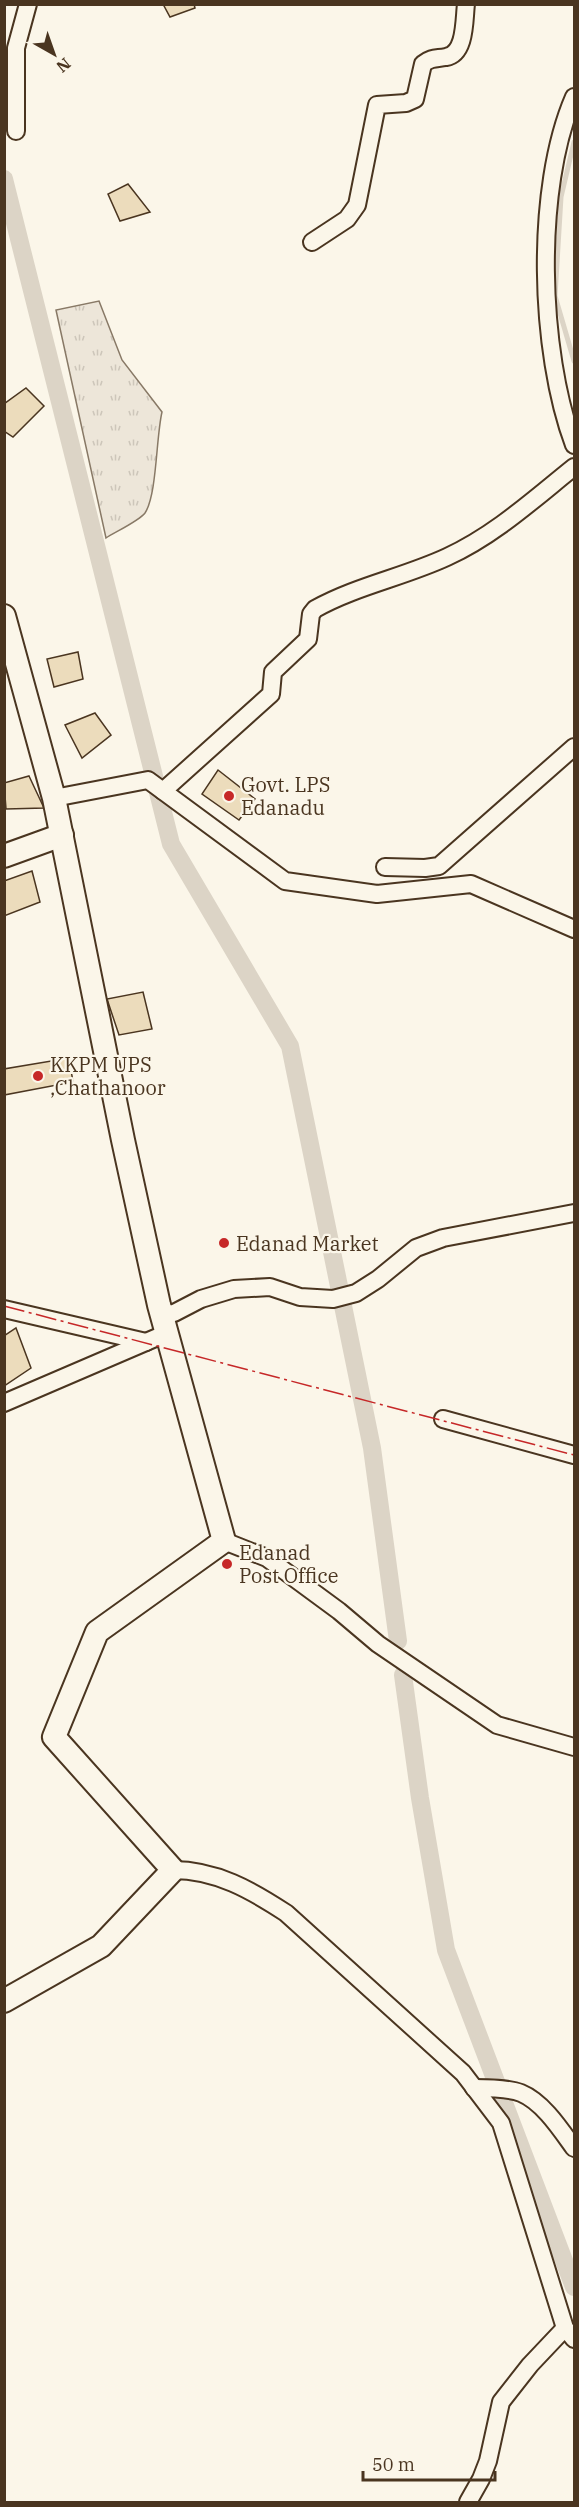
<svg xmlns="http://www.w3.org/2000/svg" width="579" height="2507" font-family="'IBM Plex Serif',serif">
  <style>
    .grass { fill: url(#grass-tufts); stroke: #887966; stroke-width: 1.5 }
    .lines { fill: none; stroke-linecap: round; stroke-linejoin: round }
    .stream { stroke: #dcd4c6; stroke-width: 5 }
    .canal { stroke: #dcd4c6; stroke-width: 18 }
    .building { fill: #ecdcbc; stroke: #4a3520; stroke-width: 1.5 }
    .street-casing { stroke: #4a3520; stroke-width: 20 }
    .secondary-casing { stroke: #4a3520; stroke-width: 26 }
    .street { stroke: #fbf6e9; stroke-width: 16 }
    .secondary { stroke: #fbf6e9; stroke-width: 22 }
    .power { stroke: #c62828; stroke-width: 1.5; stroke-dasharray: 21 4.5 3 4.5; stroke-linecap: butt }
    .poi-dot { fill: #c62828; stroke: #fbf6e9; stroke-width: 2 }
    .labels { text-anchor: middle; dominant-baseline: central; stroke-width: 4.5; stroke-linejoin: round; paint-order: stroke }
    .poi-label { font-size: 20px; fill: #4a3520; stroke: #fbf6e9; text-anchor: start }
  </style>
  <defs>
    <pattern id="grass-tufts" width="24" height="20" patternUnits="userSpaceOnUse" patternTransform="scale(1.5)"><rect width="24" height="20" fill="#ede6d9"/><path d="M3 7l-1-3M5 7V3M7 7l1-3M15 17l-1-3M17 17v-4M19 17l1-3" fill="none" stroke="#cdc6ba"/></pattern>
  </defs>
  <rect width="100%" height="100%" fill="#fbf6e9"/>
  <path class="grass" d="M99,301L122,360L162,412C156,437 157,495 145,513C139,521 115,532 106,538L56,310Z"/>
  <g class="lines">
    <path class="stream" d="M574,142L561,197L555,296L574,361"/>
    <g class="canal">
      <path d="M4,179L171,844L290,1046L372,1448L398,1641"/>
      <path d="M403,1675L420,1798L446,1950L574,2287"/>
    </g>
  </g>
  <g class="building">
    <path d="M163,4H194L195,8L170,17Z"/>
    <path d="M128,184L150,212L120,221L108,194Z"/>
    <path d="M26,388L44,406L13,437L4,431V404Z"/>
    <path d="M78,652L83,679L54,687L47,659Z"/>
    <path d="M95,713L111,735L82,758L65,725Z"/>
    <path d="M218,770L255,799L239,820L202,794Z"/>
    <path d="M29,776L44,808L6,809L4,783Z"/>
    <path d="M32,871L40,902L4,916V881Z"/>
    <path d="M143,992L152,1029L119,1035L107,999Z"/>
    <path d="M69,1058L73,1082L4,1095V1069Z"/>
    <path d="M16,1328L31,1368L4,1386V1336Z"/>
  </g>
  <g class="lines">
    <g class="street-casing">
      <g id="street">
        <path d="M574,97C534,189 539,352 574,445"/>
        <path d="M16,131V48L28,4"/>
        <path d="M312,242L347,219L357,205L377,105L406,103L415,99L423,64C432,57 436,59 446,57C466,54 464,19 466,4"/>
        <path d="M163,791L271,694L273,672L308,639L311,614L315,609C356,586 404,577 447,557C495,535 534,499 574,467"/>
        <path d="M54,798L148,780L285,881L377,894L471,884L574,929"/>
        <path d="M385,867L425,868L439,866L574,747"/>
        <path d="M4,1309L146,1342"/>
        <path d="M162,1314L174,1313L201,1299L234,1289L270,1287L300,1297L333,1299L356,1293L378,1279L416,1248L443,1238L574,1213"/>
        <path d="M4,1403L167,1333"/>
        <path d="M443,1419L574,1455"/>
        <path d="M224,1541L267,1558L339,1611L378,1644L497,1725L574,1747"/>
        <path d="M173,1870C216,1870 251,1890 286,1913L463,2073L501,2123L565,2328L574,2339"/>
        <path d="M474,2088C488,2088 508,2088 521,2093C543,2102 561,2130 574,2148"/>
        <path d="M468,2502L481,2479L488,2461L501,2402L530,2365L565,2328"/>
      </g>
    </g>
    <g class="secondary-casing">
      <g id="secondary">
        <path d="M4,616L54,798L123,1140L159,1305L224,1541L97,1632L54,1737L173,1870L101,1946L4,2001"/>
        <path d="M4,856L62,835"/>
      </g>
    </g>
    <use href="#street" class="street"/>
    <use href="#secondary" class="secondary"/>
    <path class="power" d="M4,1306L574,1455"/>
  </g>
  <g class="poi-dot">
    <circle cx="229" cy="796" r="6"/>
    <circle cx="38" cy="1076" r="6"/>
    <circle cx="224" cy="1243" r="6"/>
    <circle cx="227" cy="1564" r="6"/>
  </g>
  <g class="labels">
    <g class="poi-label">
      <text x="241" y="784">Govt. LPS<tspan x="241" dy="23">Edanadu</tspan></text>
      <text x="50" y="1064">KKPM UPS<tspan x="50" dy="23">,Chathanoor</tspan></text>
      <text x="236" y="1243">Edanad Market</text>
      <text x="239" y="1552">Edanad<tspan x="239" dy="23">Post Office</tspan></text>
    </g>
  </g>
  <rect width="579" height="2507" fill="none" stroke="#4a3520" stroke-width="12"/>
  <g transform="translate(54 54) rotate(140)" stroke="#fbf6e9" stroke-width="4.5" paint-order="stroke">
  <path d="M0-4.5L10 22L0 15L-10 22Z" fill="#4a3520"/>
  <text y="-9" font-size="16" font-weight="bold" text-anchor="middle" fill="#4a3520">N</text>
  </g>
  <path d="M363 2471v9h132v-9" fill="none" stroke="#4a3520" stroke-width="3"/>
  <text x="372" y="2471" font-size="18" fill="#4a3520" stroke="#fbf6e9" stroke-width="4.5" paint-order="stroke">50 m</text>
</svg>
